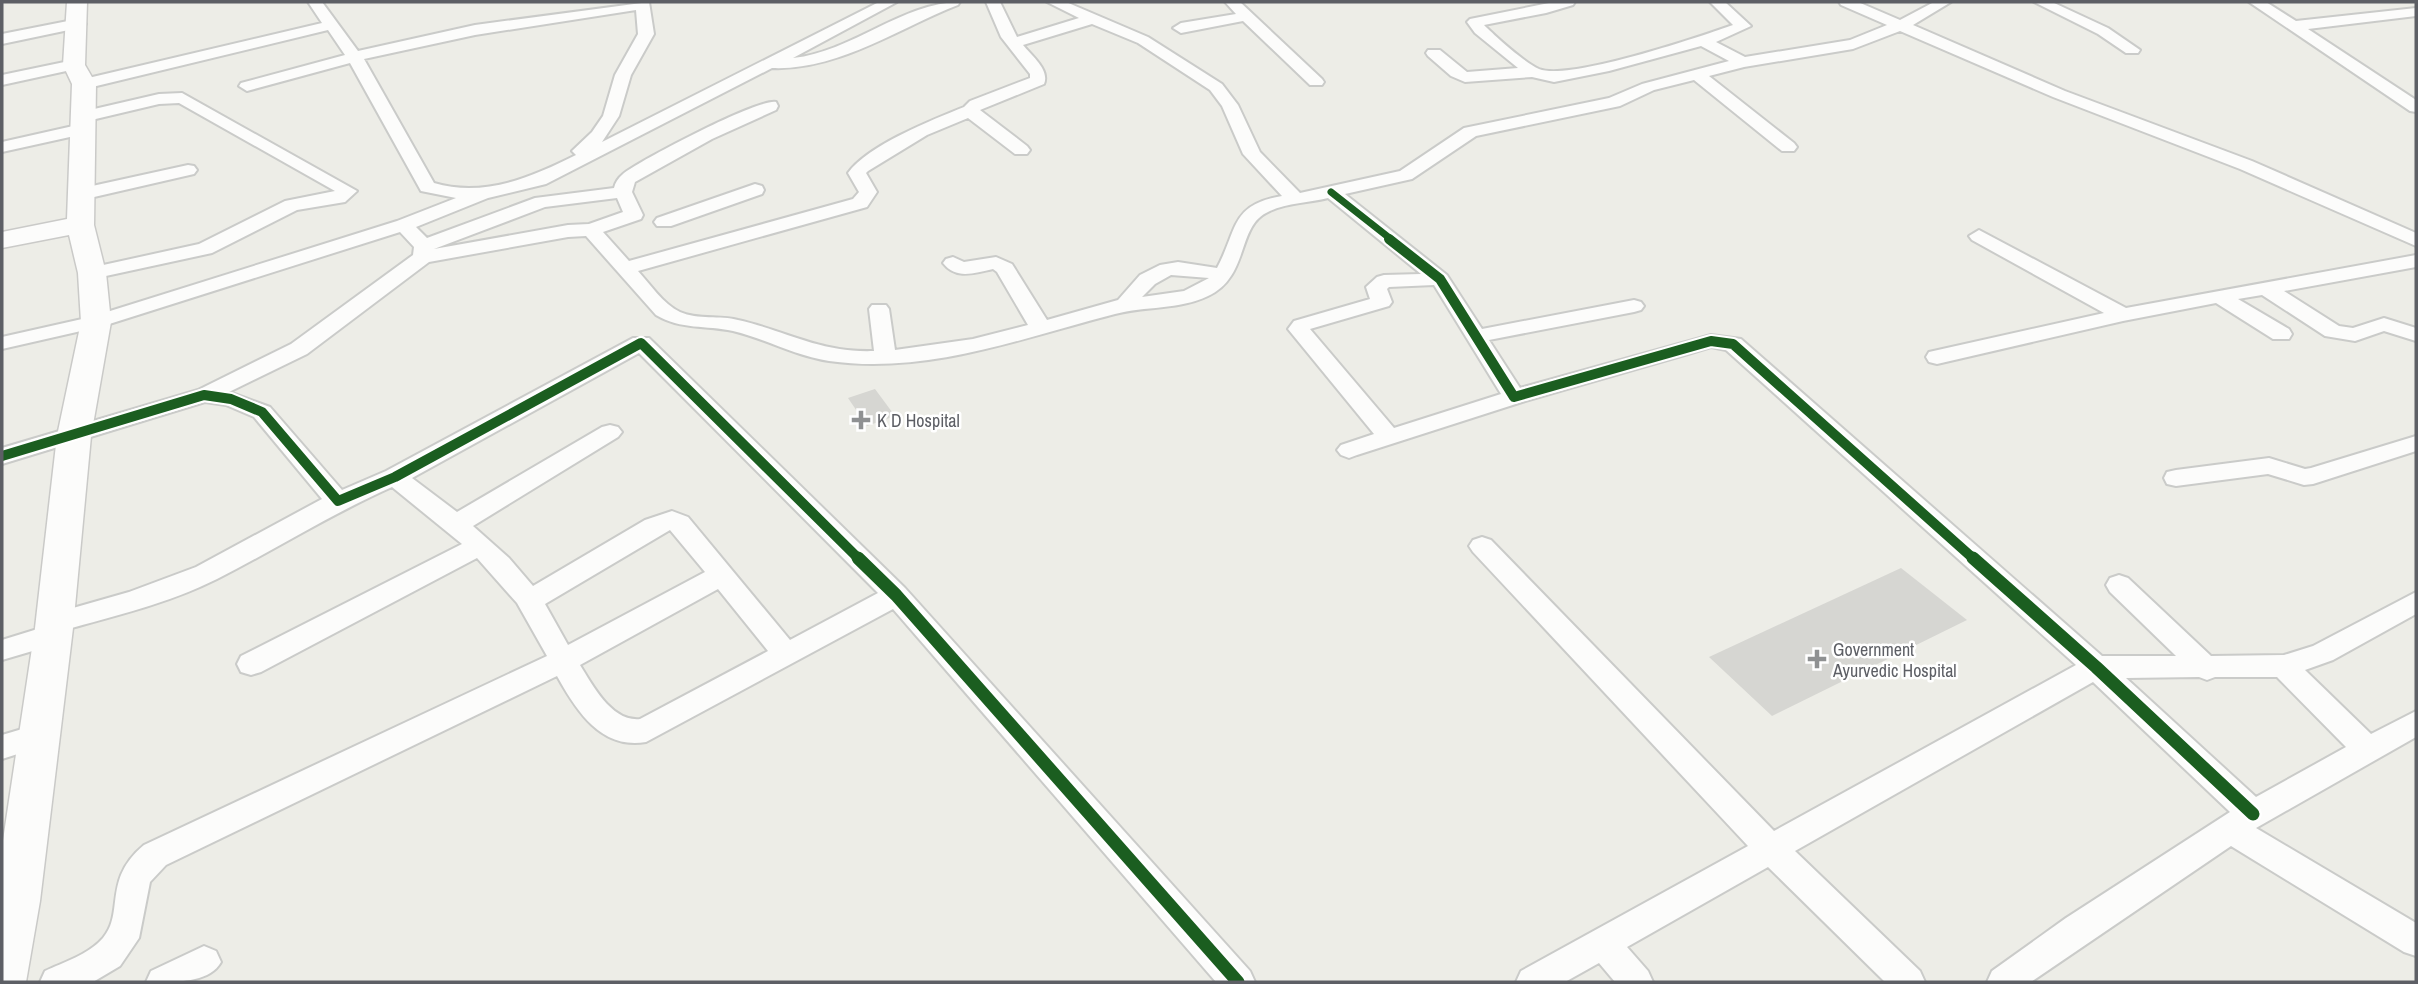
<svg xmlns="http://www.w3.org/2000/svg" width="2418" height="984" font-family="'Archivo Narrow',sans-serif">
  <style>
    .building { fill: #d6d6d2 }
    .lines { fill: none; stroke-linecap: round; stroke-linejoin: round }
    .street-casing { stroke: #cacbc9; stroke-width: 4 }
    .secondary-casing { stroke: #cacac8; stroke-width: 3 }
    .street { fill: #fcfcfb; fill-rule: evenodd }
    .secondary { fill: #fcfcfb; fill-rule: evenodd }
    .cycleway-far2-casing { stroke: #fff; stroke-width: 10 }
    .cycleway-far1-casing { stroke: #fff; stroke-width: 14 }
    .cycleway-casing { stroke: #fff; stroke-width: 18 }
    .cycleway-far2 { stroke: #1b5e20; stroke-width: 7 }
    .cycleway-far1 { stroke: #1b5e20; stroke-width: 10 }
    .cycleway { stroke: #1b5e20; stroke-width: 13 }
    .poi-dot { fill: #8f9192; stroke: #fff; stroke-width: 2.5 }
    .labels { text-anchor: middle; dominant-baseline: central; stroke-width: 5; stroke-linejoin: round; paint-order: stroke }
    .poi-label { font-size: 18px; fill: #5d5f65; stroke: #fff; text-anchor: start }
  </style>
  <rect width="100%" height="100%" fill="#edede7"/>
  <g class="building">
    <path d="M875,389L895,416L867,426L848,398Z"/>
    <path d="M1901,568L1967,620L1772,716L1709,657Z"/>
  </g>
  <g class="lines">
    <g class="street-casing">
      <g id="street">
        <path d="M308,2H322L358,51L475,25L649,2L654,34L631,75L619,116L602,142L879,2H897L793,58C852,52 903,2 960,2L958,5C899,28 837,71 772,68L546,184L488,198L416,227L427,238L535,198L614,188C615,183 618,178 623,174C640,160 759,98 776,102L778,106L776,110L712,139L635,182L632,192L643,215L641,219L603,232L629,261L853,199L859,192L848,173C868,145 932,120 964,107L970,101L1030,78V74L1001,37L986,2H1000L1017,37L1079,18L1047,2H1066L1148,37L1222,84L1238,105L1260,152L1300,193L1400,171L1464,128L1609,98L1642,84L1729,61L1701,46L1609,71L1554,82L1532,77L1465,82L1451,76L1428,56L1426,53L1428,50H1440L1467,72L1518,68L1475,33L1467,22L1470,19L1554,2H1575L1573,5L1546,13L1484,25C1495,36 1525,63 1539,69C1569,81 1699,37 1733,25L1710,2H1725L1751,26L1716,42L1745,57L1850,40L1887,25L1841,5L1839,2H1858L1900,20L1934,2H1951L1913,25L2065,91L2252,161L2416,233V246L2240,169L2053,97L1900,31L1853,49L1744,67L1709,76L1794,143L1797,147L1794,151H1782L1694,80L1654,90L1620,106L1476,136L1412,179L1345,194L1447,275L1482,329L1634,300L1641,302L1644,306L1641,310L1634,312L1489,340L1520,388L1711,335L1741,339L2102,656H2176L2110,592L2106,585L2110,578L2119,575L2128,578L2211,656L2284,655L2313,646L2416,592V614L2333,660L2305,670L2371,734L2416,711V737L2256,828L2416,923V956L2404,952L2231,846L2031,982H1987L1992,971L2066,918L2230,812L2093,682L1795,851L1920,971L1925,982H1885L1768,867L1627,947L1648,971L1653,982H1615L1599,963L1565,982H1516L1521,971L1748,846L1473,552L1469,546L1473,540L1482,537L1491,540L1774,831L2076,665L1726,350L1711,347L1688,354L1522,402L1357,455L1349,458L1341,455L1337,450L1341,445L1374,434L1288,329L1294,321L1370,299L1366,287L1377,277L1384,275L1421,274L1328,198C1309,203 1283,203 1266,213C1237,228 1249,277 1208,296C1179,310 1145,306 1115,314C1022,338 927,375 829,361C795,356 766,339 733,331C706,325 681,330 656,315L586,236L568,237L429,262L307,354L229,392L270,407L342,490L386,471L633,338H649L905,588L1250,971L1255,982H1216L893,609L646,742C601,750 576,710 557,676L166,865L150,882L139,938L120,966L93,982H40L45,971C64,962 88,955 103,938C125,912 102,880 144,845L547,656L517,603L477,558L261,672L251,675L241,672L237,664L241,656L462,544L392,487C331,514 276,549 217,579C169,603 115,616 64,630L67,635L63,642L2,660V640L44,627L41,623L45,616L129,592L196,567L322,499L254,417L226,405L205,402L2,464V448L198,390L291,344L413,255L414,247L400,232L103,326L2,349V337L91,317L397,221L456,198L421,191L350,63L247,91L239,86L241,83L345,55L328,30L84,89L76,84L84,79L322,23ZM636,10L638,34L615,75L603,116L592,132L572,151L576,155C532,177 484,198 434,183L364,59L475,35ZM1092,24L1138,43L1210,90L1222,106L1243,154L1282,196C1230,205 1238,229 1217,268L1178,262L1160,265L1140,275L1118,300L1047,320L1012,264L996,257L964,262L953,257L946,259L943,263C956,280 974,273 993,269L997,272L1028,325L973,339L895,350L889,309L886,305H872L869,309L874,351C820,353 787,331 738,320C720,315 698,320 680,312C663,304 650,284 638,271L867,207L877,192L866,173L868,171L927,135L968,118L1015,154H1027L1030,150L1027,146L980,110L1044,84C1050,70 1032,56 1023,45ZM617,198L623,212L589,224L568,225L434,249L545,207ZM1171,275L1209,278L1184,291L1142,297L1155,284ZM1434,285L1501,394L1394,428L1310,329L1389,306L1392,302L1387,289L1389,287ZM639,353L878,593L790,640L688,517L672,511L645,520L533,586L509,558L473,526L618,437L622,432L618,427L610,425L602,427L457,512L412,478ZM670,530L705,572L568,645L545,604ZM718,589L768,651L640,719C612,722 593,686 580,665ZM2199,677L2207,680L2215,677H2277L2346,747L2256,797L2126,678Z"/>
        <path d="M1225,2H1240L1322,79L1324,82L1322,85H1310L1243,21L1181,33L1173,28L1181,23L1236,14Z"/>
        <path d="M2034,2H2052L2108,28L2140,50L2138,53H2126L2098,34Z"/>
        <path d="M2249,2H2266L2296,21L2416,8V16L2308,29L2416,100V112L2410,111Z"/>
        <path d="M78,19L86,24L83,27L2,44V34Z"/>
        <path d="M74,60L80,62L82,65L80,68L2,85V75Z"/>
        <path d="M182,93L357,191L345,202L297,210L212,253L92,279L85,277L82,273L85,269L199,244L285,201L335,191L179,103L159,104L83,122L75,117L77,113L159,94Z"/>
        <path d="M82,124L91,129L88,133L2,152V142Z"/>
        <path d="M188,165L194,166L197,170L194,174L81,200L72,194L74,190Z"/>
        <path d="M755,184L762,186L764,190L762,194L671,226H657L654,222L657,218Z"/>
        <path d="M1979,230L2126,308L2416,255V267L2284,291L2339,326L2353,328L2384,318L2416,328V341L2384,331L2355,341L2325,336L2262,295L2238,299L2289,329L2292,334L2289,339H2273L2216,303L2123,321L1937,364L1929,362L1926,357L1929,352L2104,313L1972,240L1969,236Z"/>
        <path d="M2416,436V451L2313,484L2304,485L2268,474L2176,486L2167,484L2164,478L2167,472L2176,470L2269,458L2305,469L2311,468Z"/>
        <path d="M39,724L49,728L54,736L49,744L2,759V735Z"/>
        <path d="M204,946L216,951L221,962C209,984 172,982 146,982L151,971Z"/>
      </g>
    </g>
    <g class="secondary-casing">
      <path id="secondary" d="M67,2H87L85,65L96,84L94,225L106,273L111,322L91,436L73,628L40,901L26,982H2V847L35,628L57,436L81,322L78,273L69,235L2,248V232L67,219L72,84L63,65Z"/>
    </g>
    <use href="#street" class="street"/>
    <use href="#secondary" class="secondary"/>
    <g class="cycleway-far2-casing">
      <path id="cycleway-far2" d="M1331,192L1392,240"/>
    </g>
    <g class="cycleway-far1-casing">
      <g id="cycleway-far1">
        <path d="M1389,239L1440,279L1514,397L1711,341L1733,344L1975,560"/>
        <path d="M2,456L204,395L231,399L262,412L338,501L395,477L641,343L860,560"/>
      </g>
    </g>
    <g class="cycleway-casing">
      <g id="cycleway">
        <path d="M858,558L896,595L1238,982"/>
        <path d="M1973,558L2096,667L2253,814"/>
      </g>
    </g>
    <use href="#cycleway-far2" class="cycleway-far2"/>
    <use href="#cycleway-far1" class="cycleway-far1"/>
    <use href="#cycleway" class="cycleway"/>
  </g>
  <g class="poi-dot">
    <path d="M857.5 409.5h7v7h7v7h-7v7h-7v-7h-7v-7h7z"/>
    <path d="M1813.5 648.5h7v7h7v7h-7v7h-7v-7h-7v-7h7z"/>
  </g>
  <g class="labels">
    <g class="poi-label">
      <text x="877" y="420">K D Hospital</text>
      <text x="1833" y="649">Government<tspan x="1833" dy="21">Ayurvedic Hospital</tspan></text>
    </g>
  </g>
  <rect width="2418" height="984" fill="none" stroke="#5d5f65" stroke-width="7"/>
</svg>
